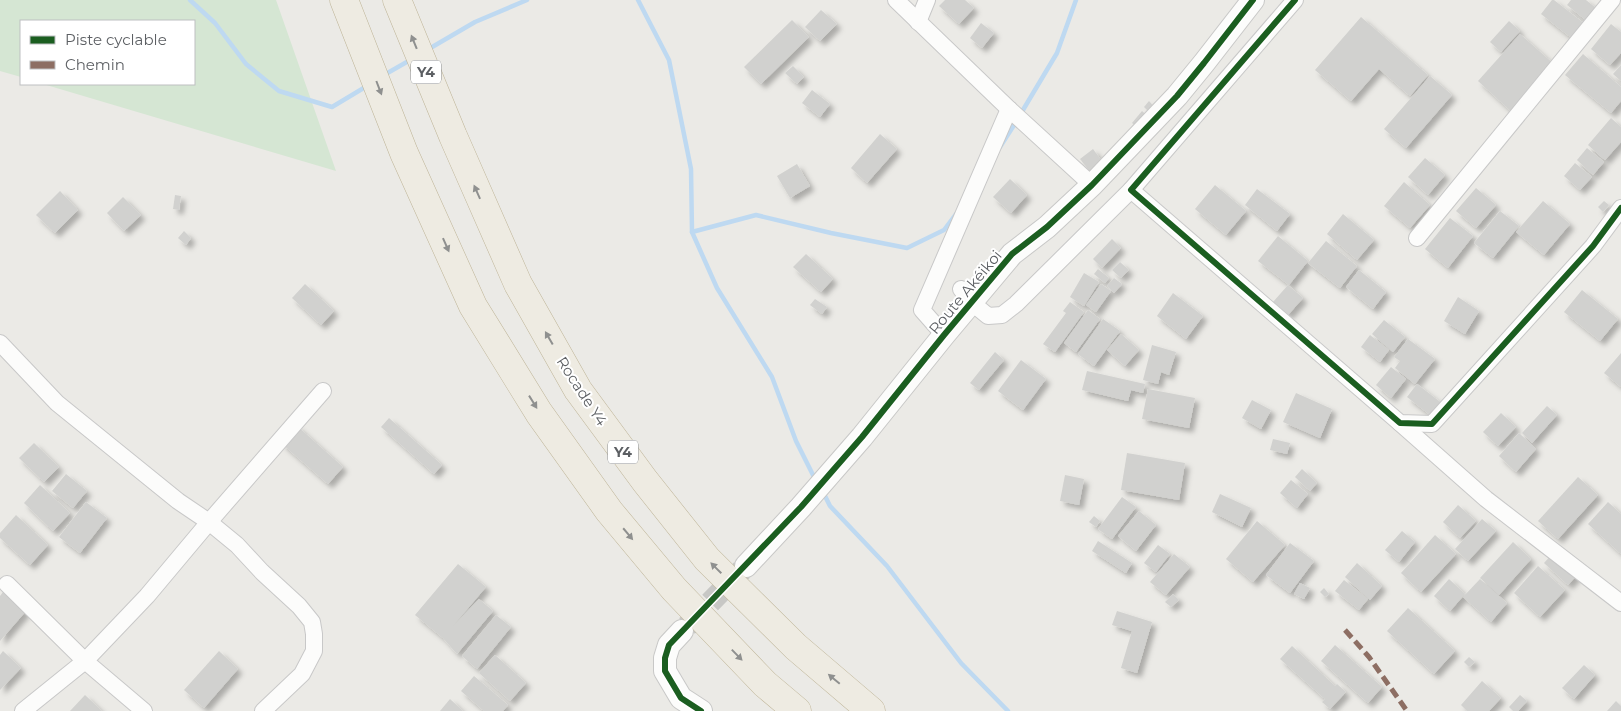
<svg xmlns="http://www.w3.org/2000/svg" width="1621" height="711" font-family="Montserrat,sans-serif">
  <style>
    .green { fill: #d5e6d3 }
    .lines { fill: none; stroke-linecap: round; stroke-linejoin: round }
    .stream { stroke: #bed9f1; stroke-width: 4.5 }
    .building { fill: #d1d1cf; filter: url(#shadow) }
    .secondary-tunnel { stroke: #c7c7c5; stroke-width: 22; stroke-dasharray: 22 11; stroke-linecap: butt }
    .street-casing { stroke: #c8c8c8; stroke-width: 18 }
    .secondary-casing { stroke: #c8c8c7; stroke-width: 24 }
    .highway-casing { stroke: #beb497; stroke-width: 29 }
    .street { stroke: #fcfcfb; stroke-width: 16 }
    .secondary { stroke: #fcfcfb; stroke-width: 22 }
    .highway { stroke: #eeebe2; stroke-width: 28 }
    .quiet { stroke: #8d6e63; stroke-width: 5; stroke-dasharray: 10 5; stroke-linecap: butt }
    .cycleway-casing { stroke: #fff; stroke-width: 9 }
    .cycleway { stroke: #1b5e20; stroke-width: 6 }
    .oneway { fill: #8f908f }
    .labels { text-anchor: middle; dominant-baseline: central; stroke-width: 4; stroke-linejoin: round; paint-order: stroke }
    .shield { fill: #fff; stroke: #8d8f92; stroke-width: 1 }
    .shield-label { font-size: 14px; font-weight: bold; fill: #5c5f63 }
    .street-label { font-size: 15px; fill: #5c5f63; stroke: #fff }
  </style>
  <defs>
    <filter id="shadow"><feDropShadow dx="4.5" dy="4.5" stdDeviation="2.5" flood-color="#0004"/></filter>
  </defs>
  <rect width="100%" height="100%" fill="#ebeae6"/>
  <path class="green" d="M0,0H276L336,171L43,84H194V21H21V77L0,71Z"/>
  <g class="lines">
    <g class="stream">
      <path d="M190,0L215,23L246,64L279,91L332,107L367,86"/>
      <path d="M638,0L669,60L691,169L692,232L717,288L772,377L796,441L815,479"/>
      <path d="M427,50L475,22L527,0"/>
      <path d="M384,75L412,59"/>
      <path d="M1020,115L1057,53L1076,0"/>
      <path d="M1000,147L1016,122"/>
      <path d="M692,232L756,215L831,233L907,248L944,230L956,214"/>
      <path d="M823,492L830,506L887,566L961,663L1008,711"/>
    </g>
  </g>
  <g class="building">
    <path d="M945,0H965L974,8L959,24L939,6Z"/>
    <path d="M1552,0H1554L1586,25L1574,40L1541,14Z"/>
    <path d="M1571,0H1586L1597,9L1587,21L1567,5Z"/>
    <path d="M821,10L837,24L820,41L805,27Z"/>
    <path d="M1361,17L1428,75L1410,96L1379,69L1351,101L1315,70Z"/>
    <path d="M792,20L809,37L761,84L744,67Z"/>
    <path d="M1509,21L1520,31L1501,52L1490,42Z"/>
    <path d="M981,23L994,33L982,48L970,38Z"/>
    <path d="M1611,24L1621,32V53L1610,65L1591,49Z"/>
    <path d="M1520,34L1556,66L1513,113L1478,81Z"/>
    <path d="M1583,54L1621,87V101L1611,113L1565,75Z"/>
    <path d="M1621,65V81L1613,74Z"/>
    <path d="M793,66L804,77L797,84L785,73Z"/>
    <path d="M1430,76L1452,95L1406,148L1384,129Z"/>
    <path d="M812,90L830,104L820,117L802,103Z"/>
    <path d="M1149,101L1158,111L1153,116L1144,107Z"/>
    <path d="M1142,111L1150,118L1140,129L1132,123Z"/>
    <path d="M1611,118L1621,127V142L1605,160L1588,145Z"/>
    <path d="M880,134L897,149L867,183L851,168Z"/>
    <path d="M1587,148L1604,162L1593,175L1577,160Z"/>
    <path d="M1093,149L1104,164L1092,174L1080,159Z"/>
    <path d="M1425,158L1445,175L1428,195L1408,177Z"/>
    <path d="M1575,163L1592,177L1580,190L1564,176Z"/>
    <path d="M797,164L810,186L790,198L777,176Z"/>
    <path d="M1010,179L1027,195L1011,213L993,197Z"/>
    <path d="M1404,182L1430,205L1410,228L1384,206Z"/>
    <path d="M1215,185L1246,211L1226,235L1195,209Z"/>
    <path d="M1476,188L1496,205L1476,228L1456,211Z"/>
    <path d="M1257,189L1290,214L1277,231L1245,205Z"/>
    <path d="M60,191L78,210L55,233L36,215Z"/>
    <path d="M175,195L181,196L179,210L173,209Z"/>
    <path d="M123,197L141,215L124,231L107,213Z"/>
    <path d="M1543,201L1570,224L1544,255L1516,232Z"/>
    <path d="M1604,201L1609,205L1603,212L1598,207Z"/>
    <path d="M1500,211L1519,226L1493,258L1474,243Z"/>
    <path d="M1343,214L1374,240L1357,260L1327,234Z"/>
    <path d="M1450,218L1473,236L1448,268L1425,249Z"/>
    <path d="M184,231L191,238L186,245L178,238Z"/>
    <path d="M1278,236L1308,261L1289,285L1258,261Z"/>
    <path d="M1112,239L1121,248L1102,268L1093,259Z"/>
    <path d="M1326,241L1357,266L1340,288L1308,263Z"/>
    <path d="M806,254L833,279L821,292L793,267Z"/>
    <path d="M1120,262L1129,270L1121,278L1112,270Z"/>
    <path d="M1098,269L1109,278L1105,283L1094,274Z"/>
    <path d="M1359,270L1386,292L1373,309L1346,287Z"/>
    <path d="M1084,273L1099,282L1084,306L1070,297Z"/>
    <path d="M1114,278L1122,284L1114,293L1107,286Z"/>
    <path d="M305,284L334,311L321,325L292,298Z"/>
    <path d="M1101,284L1111,291L1096,312L1086,305Z"/>
    <path d="M1288,285L1303,298L1288,315L1273,302Z"/>
    <path d="M1582,290L1618,319L1600,341L1564,312Z"/>
    <path d="M1173,293L1203,316L1186,339L1157,316Z"/>
    <path d="M1458,297L1479,311L1465,334L1444,321Z"/>
    <path d="M815,299L827,307L822,314L810,305Z"/>
    <path d="M1070,302L1084,312L1055,352L1043,344L1066,313L1063,311Z"/>
    <path d="M1088,310L1100,319L1076,352L1064,343Z"/>
    <path d="M1103,319L1120,331L1094,366L1078,354Z"/>
    <path d="M1384,320L1405,337L1393,352L1372,334Z"/>
    <path d="M1121,334L1139,350L1125,366L1107,350Z"/>
    <path d="M1370,335L1389,350L1380,362L1361,347Z"/>
    <path d="M1408,339L1435,359L1415,384L1395,368L1400,361L1394,357Z"/>
    <path d="M1152,345L1176,352L1169,375L1161,372L1158,384L1143,380Z"/>
    <path d="M995,352L1004,360L979,390L970,383Z"/>
    <path d="M1621,353V387L1604,373Z"/>
    <path d="M1021,360L1046,379L1023,410L998,391Z"/>
    <path d="M1391,367L1406,379L1391,398L1376,385Z"/>
    <path d="M1087,371L1145,384L1143,393L1131,390L1128,401L1082,390Z"/>
    <path d="M1417,384L1444,405L1434,418L1407,397Z"/>
    <path d="M1148,389L1195,398L1189,428L1142,419Z"/>
    <path d="M1296,393L1332,409L1320,438L1283,422Z"/>
    <path d="M1252,400L1271,410L1261,429L1242,418Z"/>
    <path d="M1547,406L1557,415L1532,443L1522,433Z"/>
    <path d="M1501,413L1516,427L1498,446L1483,432Z"/>
    <path d="M389,418L442,465L434,474L381,427Z"/>
    <path d="M296,425L343,467L328,484L281,443Z"/>
    <path d="M1519,433L1536,449L1516,472L1499,456Z"/>
    <path d="M1273,439L1290,443L1287,454L1270,450Z"/>
    <path d="M34,443L59,467L44,482L19,458Z"/>
    <path d="M1127,453L1185,463L1179,500L1121,490Z"/>
    <path d="M1302,469L1317,483L1310,491L1295,477Z"/>
    <path d="M66,474L87,491L73,508L52,491Z"/>
    <path d="M1065,475L1084,479L1079,505L1060,501Z"/>
    <path d="M1578,477L1598,495L1558,539L1538,521Z"/>
    <path d="M1291,480L1308,494L1297,508L1280,493Z"/>
    <path d="M40,485L70,513L53,531L24,503Z"/>
    <path d="M1220,494L1251,508L1242,527L1212,512Z"/>
    <path d="M1122,497L1136,507L1112,539L1098,529Z"/>
    <path d="M86,502L107,518L80,553L59,537Z"/>
    <path d="M1608,502L1621,514V554L1588,524Z"/>
    <path d="M1458,505L1476,521L1460,538L1443,522Z"/>
    <path d="M1139,511L1156,525L1136,551L1118,536Z"/>
    <path d="M16,515L48,545L30,565L0,538V533Z"/>
    <path d="M1094,516L1100,521L1096,527L1089,522Z"/>
    <path d="M1482,519L1496,531L1468,561L1455,549Z"/>
    <path d="M1257,521L1285,545L1253,582L1226,559Z"/>
    <path d="M1402,531L1415,542L1399,562L1385,550Z"/>
    <path d="M1435,535L1456,554L1421,592L1401,573Z"/>
    <path d="M1098,541L1132,563L1126,573L1092,551Z"/>
    <path d="M1513,542L1531,559L1499,595L1480,578Z"/>
    <path d="M1290,543L1314,561L1290,593L1266,575Z"/>
    <path d="M1158,545L1170,554L1156,572L1144,563Z"/>
    <path d="M1553,553L1577,575L1568,585L1544,563Z"/>
    <path d="M1174,554L1190,567L1166,595L1150,582Z"/>
    <path d="M1357,563L1382,586L1370,600L1345,577Z"/>
    <path d="M458,564L486,587L453,626L479,599L493,611L457,654L443,638L415,615Z"/>
    <path d="M1538,566L1565,590L1540,617L1514,593Z"/>
    <path d="M1449,579L1465,594L1450,611L1434,596Z"/>
    <path d="M1480,579L1507,603L1491,622L1463,597Z"/>
    <path d="M1344,580L1368,599L1359,610L1335,591Z"/>
    <path d="M1300,583L1310,588L1304,599L1294,594Z"/>
    <path d="M1324,588L1329,594L1325,597L1320,592Z"/>
    <path d="M3,592L26,611L0,641V596Z"/>
    <path d="M1173,594L1179,600L1171,607L1165,602Z"/>
    <path d="M1408,608L1455,651L1434,674L1387,631Z"/>
    <path d="M1117,611L1152,622L1137,673L1121,668L1132,631L1112,625Z"/>
    <path d="M496,615L511,627L477,669L462,656Z"/>
    <path d="M1335,645L1382,687L1368,703L1321,661Z"/>
    <path d="M1292,646L1335,686L1337,684L1346,692L1330,709L1322,702L1325,699L1280,659Z"/>
    <path d="M3,651L21,668L0,690V655Z"/>
    <path d="M219,651L238,669L204,708L184,690Z"/>
    <path d="M495,655L526,683L510,701L479,673Z"/>
    <path d="M1469,657L1475,662L1469,667L1464,662Z"/>
    <path d="M1584,665L1595,675L1574,699L1562,688Z"/>
    <path d="M474,676L508,705L503,711H484L461,691Z"/>
    <path d="M1482,681L1501,698L1489,711H1467L1461,705Z"/>
    <path d="M85,695L102,711H70Z"/>
    <path d="M1520,695L1527,701L1518,711H1513L1509,707Z"/>
    <path d="M450,699L463,711H440Z"/>
    <path d="M1616,701L1621,706V711H1607Z"/>
  </g>
  <g class="lines">
    <path class="secondary-tunnel" d="M687,626L742,570"/>
    <g class="street-casing">
      <g id="street">
        <path d="M896,0L1009,109L1092,185"/>
        <path d="M1295,0L1131,190L1400,423L1432,424L1593,246L1621,208"/>
        <path d="M918,22L927,0"/>
        <path d="M1417,238L1612,0"/>
        <path d="M961,289L971,302L988,316L1002,315L1016,304L1131,190"/>
        <path d="M944,335L922,310L1009,109"/>
        <path d="M0,343L57,403L178,501L209,522L237,545L262,572L299,606L312,622L314,634V651L302,674L263,711"/>
        <path d="M1400,423L1486,499L1621,603"/>
        <path d="M7,584L85,661L144,711"/>
        <path d="M23,711L85,661L147,596L209,522L323,391"/>
      </g>
    </g>
    <g class="secondary-casing">
      <g id="secondary">
        <path d="M746,566L801,507L862,437L944,335L1012,254L1047,227L1092,185L1177,96L1204,63L1253,0"/>
        <path d="M682,631L669,645L665,658V671L681,698L701,711"/>
      </g>
    </g>
    <g class="highway-casing">
      <g id="highway">
        <path d="M344,0L404,153L473,306L539,413L609,511L674,589L765,684L797,711"/>
        <path d="M397,0L453,136L518,284L578,390L645,481L707,559L796,647L871,711"/>
      </g>
    </g>
    <use href="#street" class="street"/>
    <use href="#secondary" class="secondary"/>
    <use href="#highway" class="highway"/>
    <path class="quiet" d="M1345,630L1369,657L1407,711"/>
    <g class="cycleway-casing">
      <g id="cycleway">
        <path d="M1295,0L1131,190L1400,423L1432,424L1593,246L1621,208"/>
        <path d="M701,711L681,698L665,671V658L669,645L801,507L862,437L944,335L1012,254L1047,227L1092,185L1177,96L1204,63L1253,0"/>
      </g>
    </g>
    <use href="#cycleway" class="cycleway"/>
  </g>
  <defs><path id="oneway-solid" d="M-6-.8H1V-3.2L6.5 0L1 3.2V.8H-6Z" transform="scale(1.25)"/></defs>
  <g class="oneway">
    <use href="#oneway-solid" transform="translate(414 42) rotate(-112)"/>
    <use href="#oneway-solid" transform="translate(379 88) rotate(69)"/>
    <use href="#oneway-solid" transform="translate(477 192) rotate(-114)"/>
    <use href="#oneway-solid" transform="translate(446 245) rotate(66)"/>
    <use href="#oneway-solid" transform="translate(549 338) rotate(-120)"/>
    <use href="#oneway-solid" transform="translate(533 402) rotate(58)"/>
    <use href="#oneway-solid" transform="translate(628 534) rotate(50)"/>
    <use href="#oneway-solid" transform="translate(716 568) rotate(-135)"/>
    <use href="#oneway-solid" transform="translate(737 655) rotate(46)"/>
    <use href="#oneway-solid" transform="translate(834 679) rotate(-140)"/>
  </g>
  <g class="labels">
    <g class="shield">
      <rect x="411" y="60.5" width="30" height="23" rx="4"/>
      <rect x="608" y="440.5" width="30" height="23" rx="4"/>
    </g>
    <g class="shield-label">
      <text x="426" y="72">Y4</text>
      <text x="623" y="452">Y4</text>
    </g>
    <g class="street-label">
      <text transform="translate(965 292) rotate(-50)">Route Akéikoi</text>
      <text transform="translate(582 391) rotate(57)">Rocade Y4</text>
    </g>
  </g>
  <rect x="20" y="20" width="175" height="65" fill="#ffffff" stroke="#bebfc1"/>
  <rect x="30" y="36" width="25" height="8" fill="#1b5e20" stroke="#bebfc1"/>
  <text x="65" y="45" font-size="15" fill="#5c5f63">Piste cyclable</text>
  <rect x="30" y="61" width="25" height="8" fill="#8d6e63" stroke="#bebfc1"/>
  <text x="65" y="70" font-size="15" fill="#5c5f63">Chemin</text>
</svg>
